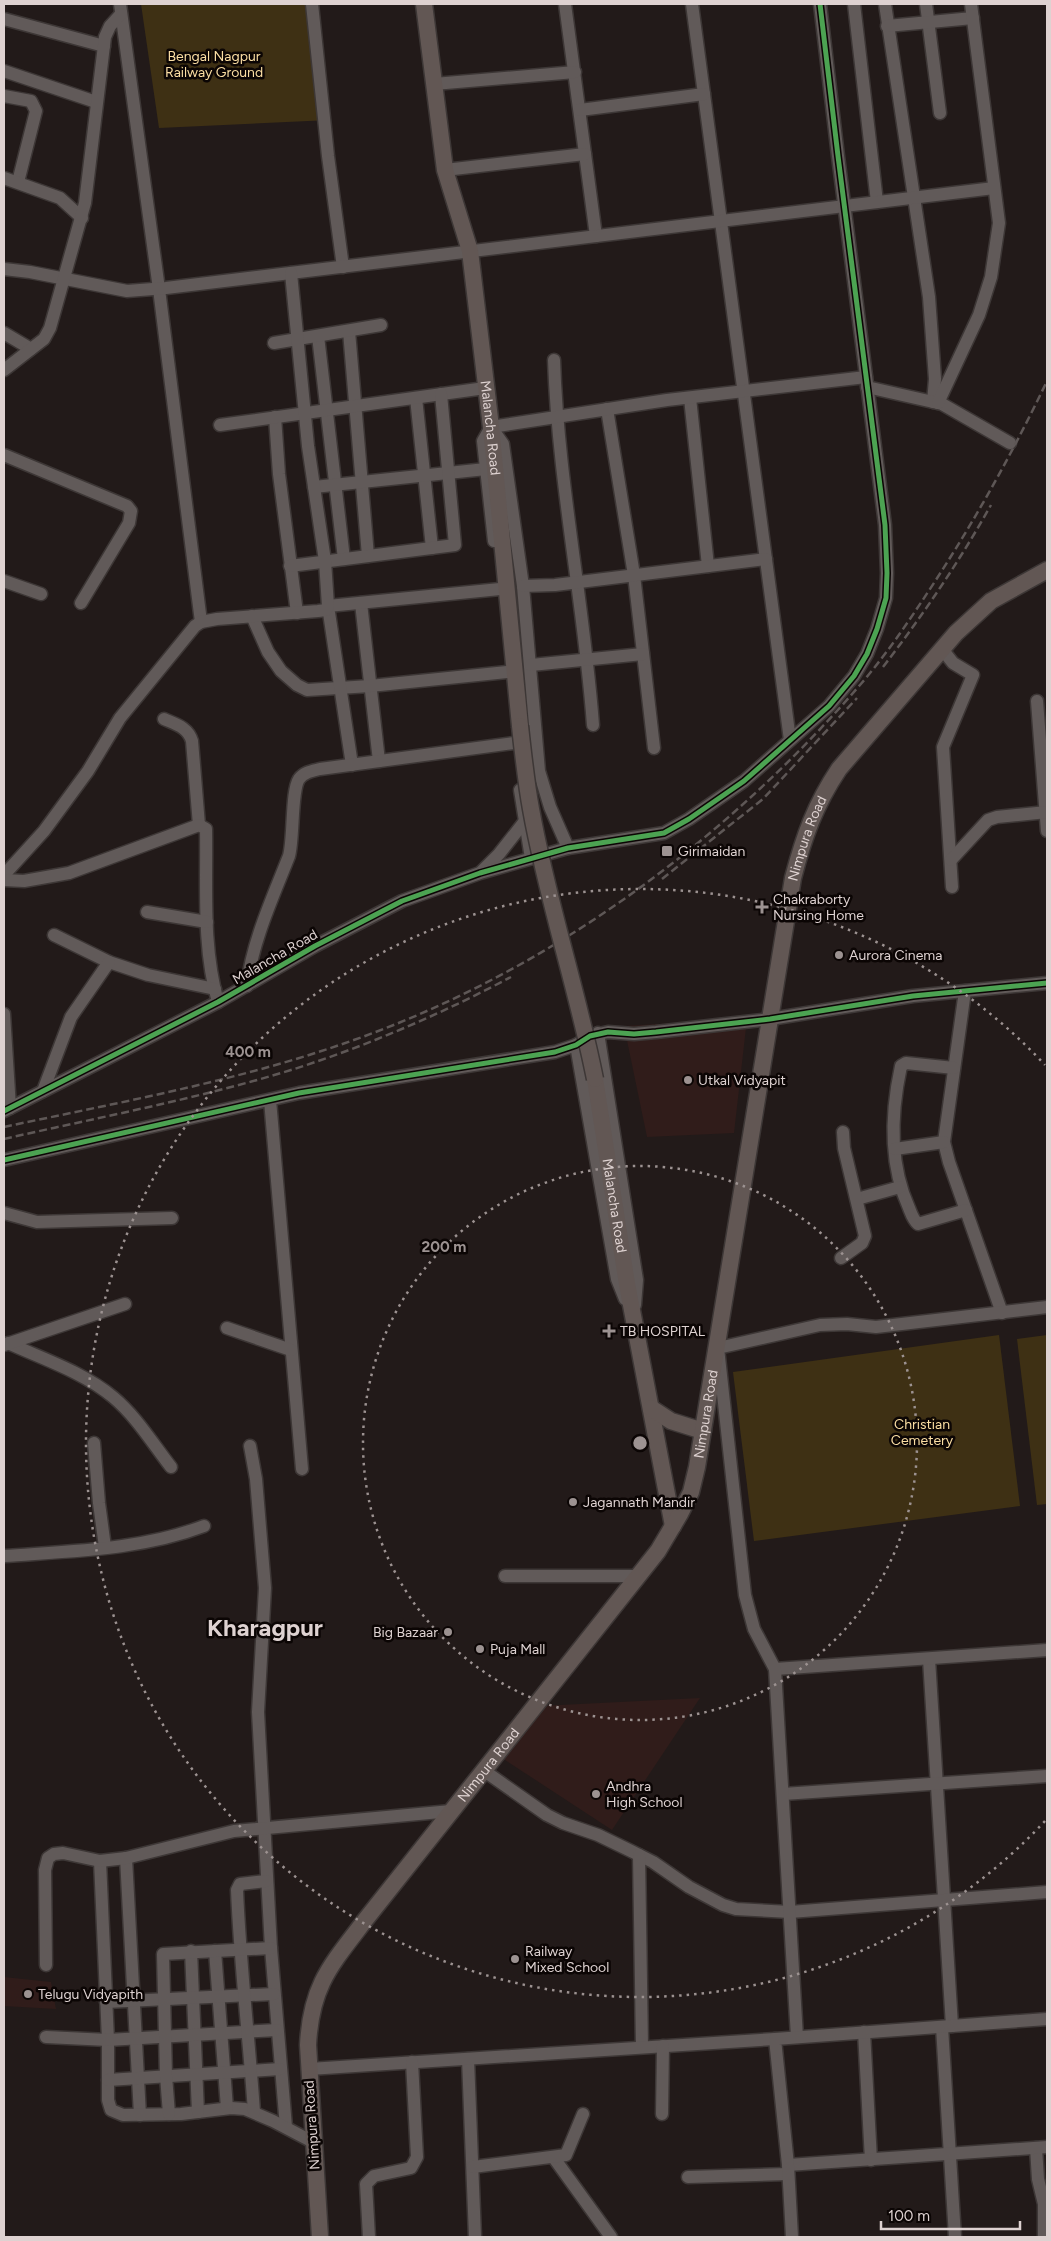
<svg xmlns="http://www.w3.org/2000/svg" width="1051" height="2241" font-family="Figtree,sans-serif">
  <style>
    .built { fill: #301c1a }
    .green { fill: #3e3014 }
    .lines { fill: none; stroke-linecap: round; stroke-linejoin: round }
    .minor-casing { stroke: #3d3736; stroke-width: 15 }
    .major-casing { stroke: #3d3736; stroke-width: 19 }
    .minor { stroke: #615a59; stroke-width: 12 }
    .major { stroke: #625754; stroke-width: 16 }
    .rail { stroke: #5e5756; stroke-width: 2.5; stroke-dasharray: 8 4; stroke-linecap: butt }
    .major-bridge-casing { stroke: #3d3736; stroke-width: 19; stroke-linecap: butt }
    .major-bridge { stroke: #625754; stroke-width: 16 }
    .cycleway-casing { stroke: #0b0504; stroke-width: 8 }
    .cycleway { stroke: #4ca352; stroke-width: 5 }
    .ring { fill: none; stroke: #9c9291; stroke-width: 2.5; stroke-dasharray: 2.5 5 }
    .poi-dot { fill: #9c9291; stroke: #0b0504; stroke-width: 2 }
    .labels { text-anchor: middle; dominant-baseline: central; stroke-width: 5; stroke-linejoin: round; paint-order: stroke }
    .park-label { font-size: 14px; fill: #fbdea3; stroke: #0b0504 }
    .street-label { font-size: 14px; fill: #ded2d1; stroke: #0b0504 }
    .poi-label { font-size: 14px; fill: #ded2d1; stroke: #0b0504; text-anchor: start }
    .town-label { font-size: 24px; font-weight: bold; fill: #ded2d1; stroke: #0b0504 }
    .centre { fill: #9c9291; stroke: #0b0504; stroke-width: 2.5 }
    .ring-label { font-size: 15px; text-anchor: middle; font-weight: bold; fill: #9c9291; stroke: #0b0504; stroke-width: 5; stroke-linejoin: round; paint-order: stroke }
  </style>
  <rect width="100%" height="100%" fill="#221a19"/>
  <g class="built">
    <path d="M747,1019L734,1133L647,1137L624,1026Z"/>
    <path d="M700,1698L612,1830L502,1758L540,1706Z"/>
    <path d="M4,1977L51,1982L56,2009L4,2006Z"/>
  </g>
  <g class="green">
    <path d="M141,4H319L330,120L159,128Z"/>
    <path d="M999,1335L1020,1506L754,1541L733,1372Z"/>
    <path d="M1047,1335V1504L1037,1505L1017,1339Z"/>
  </g>
  <g class="lines">
    <g class="minor-casing">
      <g id="minor">
        <path d="M120,4L159,289L201,622"/>
        <path d="M312,4L328,156L343,267"/>
        <path d="M565,4L596,236"/>
        <path d="M692,4L790,740"/>
        <path d="M854,4L877,202"/>
        <path d="M885,4L929,297L935,379L933,402"/>
        <path d="M926,4L940,113"/>
        <path d="M4,19L104,46"/>
        <path d="M887,26L973,18"/>
        <path d="M4,71L96,102"/>
        <path d="M434,84L575,72"/>
        <path d="M4,96L31,101L36,111L18,182"/>
        <path d="M580,110L704,94"/>
        <path d="M445,170L585,154"/>
        <path d="M4,178L60,198L82,218"/>
        <path d="M4,269L30,272L127,291L166,288L994,188"/>
        <path d="M349,331L368,556"/>
        <path d="M4,333L31,349"/>
        <path d="M318,336L344,559"/>
        <path d="M274,343L381,325"/>
        <path d="M554,360C558,482 584,603 593,725"/>
        <path d="M4,370L44,339L50,328L85,203L105,37L110,26L121,14"/>
        <path d="M867,387L942,404L1010,443"/>
        <path d="M416,398L432,548"/>
        <path d="M690,398L708,566"/>
        <path d="M938,403L979,315L991,277L999,223L971,4"/>
        <path d="M607,409L634,575L654,748"/>
        <path d="M275,417L279,474L297,613"/>
        <path d="M220,425L485,388"/>
        <path d="M491,427L503,444L523,586L539,771L550,807L568,848"/>
        <path d="M4,455L127,506L131,511L129,523L81,603"/>
        <path d="M314,487L486,469"/>
        <path d="M494,541L483,441L491,427L667,400L866,377"/>
        <path d="M290,566L455,545L441,394"/>
        <path d="M4,581L41,594"/>
        <path d="M523,586L555,585L766,559"/>
        <path d="M361,603L379,761"/>
        <path d="M252,616L268,652L281,671L297,685L307,690L370,686L507,672"/>
        <path d="M942,649L953,663L973,675L943,747L952,887"/>
        <path d="M531,665L643,654"/>
        <path d="M1037,701L1047,831"/>
        <path d="M164,719C175,724 188,727 192,741L199,825"/>
        <path d="M352,765L328,606L500,589"/>
        <path d="M520,790L531,858"/>
        <path d="M951,860L988,820L997,817L1047,812"/>
        <path d="M482,871L499,854L525,821"/>
        <path d="M4,875L44,831L88,771L120,718L195,626L201,622L217,619L318,611L326,610L328,606L325,561L308,446L291,273"/>
        <path d="M4,880L24,881L69,873L199,825L206,829C207,886 202,947 218,1002"/>
        <path d="M147,912L207,922"/>
        <path d="M54,935L109,962L148,975L215,989"/>
        <path d="M247,986C252,942 273,897 289,856C294,838 291,791 299,779C304,772 312,771 320,769L514,743"/>
        <path d="M965,991L944,1142L949,1162L1002,1313"/>
        <path d="M4,1014L10,1108"/>
        <path d="M598,1033L637,1280L635,1305"/>
        <path d="M576,1045L617,1279L625,1299"/>
        <path d="M954,1068L906,1063L901,1066C891,1112 889,1164 909,1208C911,1213 913,1220 918,1224L966,1210"/>
        <path d="M43,1091L71,1017L109,962"/>
        <path d="M270,1100L302,1469"/>
        <path d="M4,1111L218,1002L315,946L402,901L480,873L568,848L664,833L689,819L744,781L829,706L854,676L867,654L877,629L886,598L887,573L885,525L838,156L820,4"/>
        <path d="M895,1149L944,1142"/>
        <path d="M4,1160L299,1093L555,1052L576,1045L590,1036L608,1032L634,1034L656,1032L770,1019L913,996L1047,983"/>
        <path d="M857,1199L900,1187"/>
        <path d="M4,1213L37,1222L172,1218"/>
        <path d="M841,1258L862,1243L865,1236L844,1148L843,1132"/>
        <path d="M227,1328L291,1350"/>
        <path d="M8,1343C43,1359 83,1372 113,1397C136,1416 153,1444 171,1467"/>
        <path d="M4,1345L125,1304"/>
        <path d="M94,1443L99,1503L105,1547"/>
        <path d="M250,1446L256,1479L265,1588L258,1712L271,1948L286,2127"/>
        <path d="M4,1556C71,1551 141,1550 204,1526"/>
        <path d="M505,1576H638"/>
        <path d="M929,1659L952,2026"/>
        <path d="M775,1669L1047,1650"/>
        <path d="M483,1770L547,1815L563,1823L598,1835L631,1851L653,1862L689,1887L723,1905L736,1909L790,1912L1047,1892"/>
        <path d="M783,1794L1047,1776"/>
        <path d="M639,1855L642,2047"/>
        <path d="M126,1858L140,2115"/>
        <path d="M100,1861L108,2040V2100L111,2110L123,2115L181,2114L231,2108L245,2109L273,2121L313,2142"/>
        <path d="M191,1951L198,2112"/>
        <path d="M215,1951L227,2108"/>
        <path d="M46,1965L45,1870L48,1858L54,1854L63,1853L100,1861L126,1858L234,1831L451,1811"/>
        <path d="M106,2002L274,1994"/>
        <path d="M942,2027L955,2237"/>
        <path d="M864,2032L871,2160"/>
        <path d="M46,2037L108,2040L277,2030"/>
        <path d="M797,2037L775,1669L754,1629L745,1595L718,1348L820,1325L847,1324L876,1327L1047,1307"/>
        <path d="M468,2059L475,2237"/>
        <path d="M309,2069L775,2039"/>
        <path d="M108,2080L280,2069"/>
        <path d="M254,2112C249,2038 240,1964 237,1890L240,1884L266,1881"/>
        <path d="M169,2114L166,2076L163,1954L271,1948"/>
        <path d="M662,2114L663,2046"/>
        <path d="M1036,2148L1038,2179L1044,2204V2237"/>
        <path d="M554,2158L611,2237"/>
        <path d="M788,2165L1047,2147"/>
        <path d="M473,2167L566,2155L583,2114"/>
        <path d="M688,2177L788,2174"/>
        <path d="M369,2237L366,2184L374,2176L411,2168L417,2157L412,2062"/>
        <path d="M792,2237L788,2165L775,2039L1047,2019"/>
      </g>
    </g>
    <g class="major-casing">
      <g id="major">
        <path id="s1" d="M424,4L445,170L470,251L491,427L520,726"/>
        <path id="s2" d="M595,1079L627,1284L673,1526"/>
        <path d="M651,1408L671,1421L703,1431"/>
        <path id="s3" d="M320,2237L308,2045C311,1985 331,1965 366,1919L658,1551L680,1514L691,1492L697,1467L793,878C804,836 815,805 839,769L956,633L991,601L1047,570"/>
      </g>
    </g>
    <use href="#minor" class="minor"/>
    <use href="#major" class="major"/>
    <g class="rail">
      <path d="M883,667C923,615 959,562 991,505"/>
      <path d="M662,879L763,799L857,698"/>
      <path d="M4,1127C121,1102 238,1081 351,1041C548,972 724,842 860,685C885,656 907,624 928,592C973,524 1012,454 1047,381"/>
      <path d="M4,1139C100,1117 197,1099 291,1070C367,1046 441,1014 511,977"/>
    </g>
    <g class="major-bridge-casing">
      <path id="major-bridge" d="M520,726C523,754 526,782 531,809C547,900 577,988 595,1079"/>
    </g>
    <use href="#major-bridge" class="major-bridge"/>
    <g class="cycleway-casing">
      <g id="cycleway">
        <path d="M4,1111L218,1002L315,946L402,901L480,873L568,848L664,833L689,819L744,781L829,706L854,676L867,654L877,629L886,598L887,573L885,525L838,156L820,4"/>
        <path d="M4,1160L299,1093L555,1052L576,1045L590,1036L608,1032L634,1034L656,1032L770,1019L913,996L1047,983"/>
      </g>
    </g>
    <use href="#cycleway" class="cycleway"/>
  </g>
  <g class="ring">
    <circle cx="640" cy="1443" r="277"/>
    <path d="M1045 1821A554 554 0 1 1 1045 1065"/>
  </g>
  <g class="poi-dot">
    <rect x="661" y="845" width="12" height="12" rx="2.5"/>
    <path d="M759.5 899.5h5v5h5v5h-5v5h-5v-5h-5v-5h5z"/>
    <circle cx="839" cy="955" r="5"/>
    <circle cx="688" cy="1080" r="5"/>
    <path d="M606.5 1323.5h5v5h5v5h-5v5h-5v-5h-5v-5h5z"/>
    <circle cx="573" cy="1502" r="5"/>
    <circle cx="448" cy="1632" r="5"/>
    <circle cx="480" cy="1649" r="5"/>
    <circle cx="596" cy="1794" r="5"/>
    <circle cx="515" cy="1959" r="5"/>
    <circle cx="28" cy="1994" r="5"/>
  </g>
  <g class="labels">
    <g class="park-label">
      <text x="214" y="56">Bengal Nagpur<tspan x="214" dy="16">Railway Ground</tspan></text>
      <text x="922" y="1424">Christian<tspan x="922" dy="16">Cemetery</tspan></text>
    </g>
    <g class="street-label">
      <text stroke="none"><textPath href="#s1" startOffset="430">Malancha Road</textPath></text>
      <text stroke="none"><textPath href="#s3" startOffset="1536">Nimpura Road</textPath></text>
      <text transform="translate(275 957) rotate(-30)">Malancha Road</text>
      <text stroke="none"><textPath href="#s2" startOffset="128">Malancha Road</textPath></text>
      <text stroke="none"><textPath href="#s3" startOffset="951">Nimpura Road</textPath></text>
      <text stroke="none"><textPath href="#s3" startOffset="531">Nimpura Road</textPath></text>
      <text transform="translate(312 2125) rotate(-94)">Nimpura Road</text>
    </g>
    <g class="poi-label">
      <text x="678" y="851">Girimaidan</text>
      <text x="773" y="899">Chakraborty<tspan x="773" dy="16">Nursing Home</tspan></text>
      <text x="849" y="955">Aurora Cinema</text>
      <text x="698" y="1080">Utkal Vidyapit</text>
      <text x="620" y="1331">TB HOSPITAL</text>
      <text x="583" y="1502">Jagannath Mandir</text>
      <text x="438" y="1632" text-anchor="end">Big Bazaar</text>
      <text x="490" y="1649">Puja Mall</text>
      <text x="606" y="1786">Andhra<tspan x="606" dy="16">High School</tspan></text>
      <text x="525" y="1951">Railway<tspan x="525" dy="16">Mixed School</tspan></text>
      <text x="38" y="1994">Telugu Vidyapith</text>
    </g>
    <g class="town-label">
      <text x="265" y="1627">Kharagpur</text>
    </g>
  </g>
  <circle cx="640" cy="1443" r="8" class="centre"/>
  <g class="ring-label">
    <text x="248" y="1057">400 m</text>
    <text x="444" y="1252">200 m</text>
  </g>
  <rect width="1051" height="2241" fill="none" stroke="#ded2d1" stroke-width="10"/>
  <path d="M881 2221v8h139v-8" fill="none" stroke="#ded2d1" stroke-width="2.5"/>
  <text x="888" y="2221" font-size="15" fill="#ded2d1" stroke="#0b0504" stroke-width="4" paint-order="stroke">100 m</text>
</svg>
